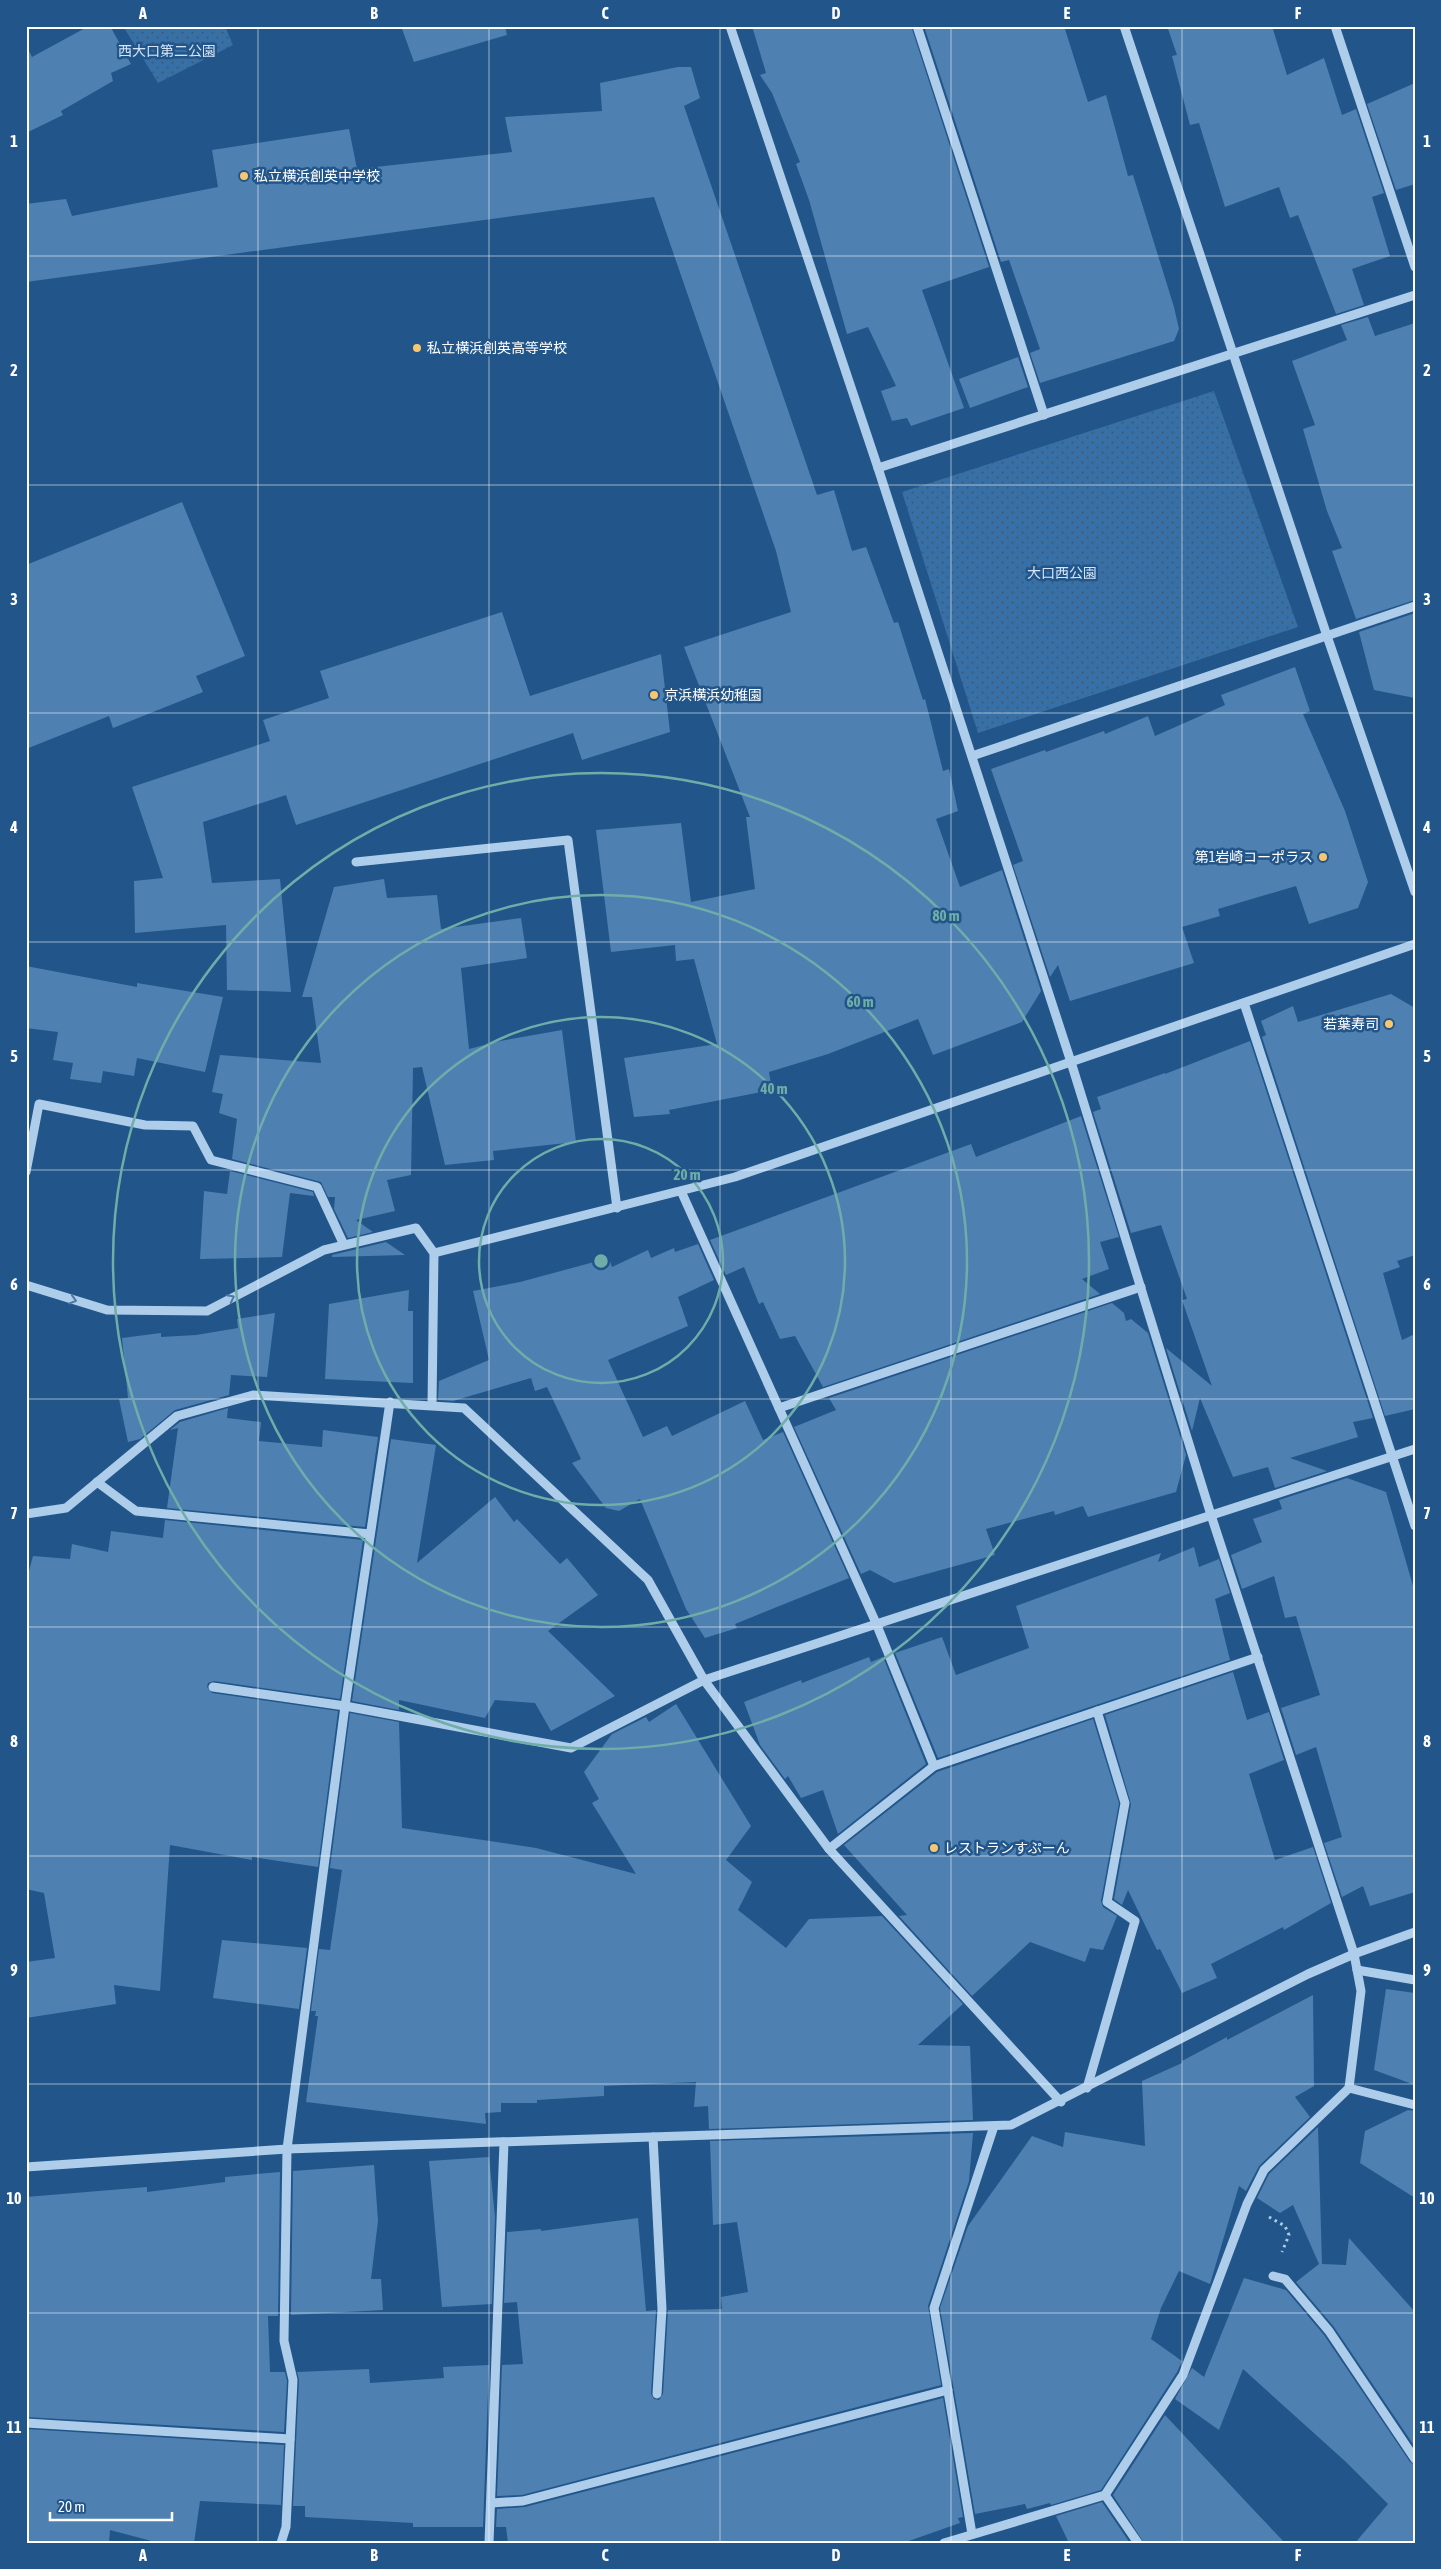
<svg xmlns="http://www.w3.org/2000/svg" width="1441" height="2569" font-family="'Asap Condensed','Noto Sans JP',sans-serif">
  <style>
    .park { fill: url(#park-dots) }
    .building { fill: #4e81b2 }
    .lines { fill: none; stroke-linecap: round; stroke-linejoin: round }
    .path { stroke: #adcdea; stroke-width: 3; stroke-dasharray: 2.5 4; stroke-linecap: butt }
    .minor { stroke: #adcdea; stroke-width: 9 }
    .oneway { stroke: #4c79a6 }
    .grid { fill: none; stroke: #fff; stroke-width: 1; stroke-opacity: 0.55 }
    .ring { fill: none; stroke: #6fada8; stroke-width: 2.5 }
    .poi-dot { fill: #f6c76f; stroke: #225589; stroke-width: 2 }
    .labels { text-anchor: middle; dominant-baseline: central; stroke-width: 5; stroke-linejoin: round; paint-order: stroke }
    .park-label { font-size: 14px; fill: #d2e5f8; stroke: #225589 }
    .poi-label { font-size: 14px; fill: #fff; stroke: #225589; text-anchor: start }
    .centre { fill: #6fada8; stroke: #225589; stroke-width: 2.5 }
    .ring-label { font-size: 15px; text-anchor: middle; font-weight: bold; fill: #6fada8; stroke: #225589; stroke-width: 5; stroke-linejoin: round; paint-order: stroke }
    .neatline { fill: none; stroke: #fff; stroke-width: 2 }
    .grid-label { font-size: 16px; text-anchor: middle; font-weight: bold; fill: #fff }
  </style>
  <defs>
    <pattern id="park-dots" width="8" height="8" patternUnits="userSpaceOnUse" patternTransform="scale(1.25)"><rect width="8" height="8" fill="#3670a6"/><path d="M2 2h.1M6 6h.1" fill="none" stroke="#435a70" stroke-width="1.8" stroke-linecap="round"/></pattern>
  </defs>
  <rect width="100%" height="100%" fill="#225589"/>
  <g class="park">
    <path d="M123,26H225L233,45L158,83Z"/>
    <path d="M1214,391L1298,627L978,733L902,492Z"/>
  </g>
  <g class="building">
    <path d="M89,26H110L131,64L111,73L113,81L61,111L63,115L26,133V45L32,57Z"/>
    <path d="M401,26H505L507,35L414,62Z"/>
    <path d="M752,26H911L989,267L922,290L964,408L911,426L907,418L892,421L881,391L896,386L868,327L847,334L809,200L796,164L800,162L772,93L760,75L766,73Z"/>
    <path d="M924,26H1064L1088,102L1106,95L1128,176L1133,175L1174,307L1179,329L1174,341L1040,383L1030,353L1040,349L1009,260L1001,262Z"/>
    <path d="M1167,26H1272L1287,75L1324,58L1342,115L1356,109L1384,193L1372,197L1390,256L1352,269L1364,305L1336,314L1298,215L1290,218L1279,187L1225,207L1199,123L1190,125L1172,56L1177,55Z"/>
    <path d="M678,67H691L700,98L684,106L817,495L834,490L852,551L866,547L894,623L898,622L923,700L925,699L943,771L949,769L958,811L936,819L960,887L1002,870L1041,991L1022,1022L933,1055L918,1019L828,1054L769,1072L772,1090L669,1110L670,1114L634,1117L624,1058L717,1044L694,959L676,961L675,945L611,952L596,830L681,823L691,902L755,889L746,817H750L684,647L791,612L776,551L654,197L26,282V204L66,199L72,216L218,187L212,150L349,129L357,169L512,152L505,117L602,111L600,83Z"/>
    <path d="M1415,83V184L1396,190L1367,104Z"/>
    <path d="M1368,317L1375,336L1415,323V600L1356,619L1332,551L1342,548L1327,511L1303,429L1315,425L1292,361L1347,340L1341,325Z"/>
    <path d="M1018,357L1028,387L970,408L959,379Z"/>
    <path d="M182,502L245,656L196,676L203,692L113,728L109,716L26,749V565Z"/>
    <path d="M502,612L530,696L661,654L670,732L582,760L573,733L296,825L286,795L203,822L212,883L280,879L291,992L227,990L226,925L135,933L134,881L163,878L132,787L270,741L263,720L329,698L320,671Z"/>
    <path d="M1415,613V698L1374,690L1359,632Z"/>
    <path d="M1295,667L1310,711L1303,714L1345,811L1368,882L1358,908L1309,924L1296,886L1218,909L1220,916L1182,927L1194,963L1070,1001L1058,965L1050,977L1013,865L1023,861L991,769L1045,750L1046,752L1104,731L1105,734L1148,716L1155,736L1225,705L1221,695Z"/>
    <path d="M384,879L387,898L437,895L441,929L521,918L527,958L461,968L469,1049L500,1041L562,1030L576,1142L493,1151L494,1160L445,1165L422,1067L413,1068L411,1175L387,1180L395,1211L356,1220L373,1232L348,1238L334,1209L335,1197H328L321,1182L232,1159L237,1119L219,1113L223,1094L212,1092L220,1055L321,1063L312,997H302L334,887Z"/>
    <path d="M26,966L137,987V983L223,997L205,1072L137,1058L134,1076L103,1071L101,1083L70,1079L73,1063L53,1060L58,1032L26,1028Z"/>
    <path d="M1391,994L1415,1008V1255L1397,1261L1400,1267L1383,1273L1402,1340L1415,1334V1409L1385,1416L1262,1037L1266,1035L1261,1021L1293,1006L1298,1022Z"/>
    <path d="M1250,1041L1373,1418L1353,1422L1358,1437L1290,1458L1327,1471L1275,1488L1268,1467L1233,1477L1200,1398L1192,1431L1166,1348L1212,1386L1182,1300L1187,1299L1161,1225L1131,1233L1093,1112L1101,1109L1097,1097L1165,1073V1074Z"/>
    <path d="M1081,1116L1119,1237L1100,1242L1109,1269L1082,1279L1100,1294L823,1387L795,1336L780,1339L763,1302L759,1304L744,1267L726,1275L710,1240L971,1144L976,1157Z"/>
    <path d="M230,1171L313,1192L314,1196L290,1193L282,1257L200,1259L204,1191L227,1194Z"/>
    <path d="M386,1242L405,1255L332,1257V1255Z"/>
    <path d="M698,1244L714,1280L678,1297L688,1326L608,1360L643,1437L667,1426L672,1436L745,1401L763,1440L783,1432L849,1578L735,1624L737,1628L705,1638L686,1609L640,1499L619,1511L606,1508L572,1463L581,1459L547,1387L535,1391L531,1378L453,1401L438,1400L439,1381L489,1360L473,1291L520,1282L609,1258L612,1267L648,1250L651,1258L674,1248L675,1252Z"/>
    <path d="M409,1290L408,1311H413V1383L325,1379L329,1304Z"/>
    <path d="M1112,1303L1124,1313L1126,1321L1131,1319L1148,1333L1186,1455L1176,1492L1088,1517L1083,1506L1055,1515L1054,1511L986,1529L995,1555L894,1583L870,1570L861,1574L794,1427L836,1410L829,1398Z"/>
    <path d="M275,1313L267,1377L231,1375L229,1395L175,1410L140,1439L128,1442L119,1399L128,1398L122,1338L161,1333V1337L196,1335L238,1328L237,1319Z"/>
    <path d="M228,1408L227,1418L261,1422L259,1441L322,1447L323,1430L378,1437L365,1527L167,1508L178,1428L170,1430L180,1422Z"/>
    <path d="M391,1439L436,1445L417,1563L495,1497L514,1522L517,1519L560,1564L567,1558L598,1595L548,1631L615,1696L551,1731L535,1703L495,1700L485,1718L399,1700V1710L352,1701Z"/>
    <path d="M1347,1478L1386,1492L1415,1593V1892L1370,1906L1363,1886L1342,1897L1324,1843L1342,1837L1316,1747L1296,1755L1281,1708L1320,1695L1296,1616L1285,1618L1274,1576L1242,1589L1231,1555L1262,1542L1253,1519L1282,1509L1279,1500Z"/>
    <path d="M165,1520L363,1540L340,1699L214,1681L208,1683L207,1687L212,1693L338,1711L318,1867L252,1857V1860L170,1845L160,1991L114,1985L116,2004L26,2018V1962L55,1958L44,1893L26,1889V1582L33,1556L70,1559L72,1544L108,1552L111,1531L163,1538Z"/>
    <path d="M1194,1547L1199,1567L1219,1559L1230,1593L1215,1599L1230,1660L938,1758L895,1653L942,1637L956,1675L1029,1648L1016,1606L1161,1553L1158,1562Z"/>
    <path d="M869,1657L871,1662L883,1657L926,1764L838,1834L823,1790L801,1798L788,1776L785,1779L760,1745L744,1702L801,1680L802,1683Z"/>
    <path d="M1233,1672L1247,1720L1269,1712L1284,1760L1249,1774L1275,1860L1313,1847L1331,1903L1284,1930L1283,1927L1211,1964L1217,1978L1182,1993L1160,1949L1157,1950L1128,1890L1122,1905L1114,1899L1131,1804L1105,1715Z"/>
    <path d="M676,1704L751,1826L726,1860L752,1882L738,1910L786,1948L809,1919L882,1916L963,2004L918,2045L970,2046L973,2120L709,2129L708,2106L694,2107L696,2082L604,2086V2096L537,2100V2103H501V2112L485,2113L486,2124L306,2102L318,2016H315L316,2011H311L319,1949L330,1950L342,1870L330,1868L350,1713L399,1722L402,1828L536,1848L636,1874L592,1803L599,1799L584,1772L612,1734L646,1717L649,1722Z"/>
    <path d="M1093,1719L1119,1803L1101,1901L1103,1907L1117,1916L1103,1950L1090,1948L1085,1962L1030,1942L972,1996L899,1916L907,1915L844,1845L937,1772Z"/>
    <path d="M222,1940L307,1948L299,2009L213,1998Z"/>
    <path d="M1386,1989L1415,1993V2085L1374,2070Z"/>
    <path d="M1313,1995L1314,2086L1295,2097L1310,2117L1259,2166L1246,2191L1239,2186L1210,2284L1179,2271L1161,2308L1151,2339L1182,2361L1177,2372L1101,2490L1051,2505L1050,2503L1027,2509L1025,2504L975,2514L940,2308L968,2226L1032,2136L1063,2147L1065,2132L1145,2146L1142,2081L1182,2063V2061L1227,2037V2040Z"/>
    <path d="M1408,2110L1415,2111V2198L1360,2163L1365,2131Z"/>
    <path d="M1318,2127L1322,2264L1346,2265L1349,2238L1415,2312V2447L1334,2327L1296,2282L1319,2264L1293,2205L1280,2213L1257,2198L1269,2174Z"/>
    <path d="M973,2133L969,2181L928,2306L941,2385L522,2495L497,2496L502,2365L523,2364L517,2302L504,2303L507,2232L541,2229V2231L638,2218L646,2311L656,2310L651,2394L654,2399L659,2400L663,2394L668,2310L722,2309L721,2297L748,2292L737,2222L713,2225L710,2141Z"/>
    <path d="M489,2157L495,2217L492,2304L442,2307L429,2161Z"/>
    <path d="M374,2165L378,2221L371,2279H381L383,2310L291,2315L293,2171Z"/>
    <path d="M280,2172L278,2316H268L270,2372H285L287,2381L284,2432L26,2417L29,2348H26V2197L147,2187V2192L225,2182V2177Z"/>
    <path d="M1244,2278L1286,2290L1324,2335L1410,2462L1415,2465V2543H1355L1388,2504L1346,2462L1243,2369L1219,2430L1175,2399L1192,2368L1204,2377Z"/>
    <path d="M489,2365L483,2527H413V2523L305,2517V2506H293L299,2380L297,2372L369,2369L370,2383L444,2378L443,2367Z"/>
    <path d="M943,2398L963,2517L958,2518L960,2523L903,2543H508L506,2527H496L497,2509L525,2507Z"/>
    <path d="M1165,2415L1250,2506L1285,2543H1144L1113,2495Z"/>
    <path d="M26,2429L284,2445L281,2505L200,2501L194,2543H159L110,2530L109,2543H26Z"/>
    <path d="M1102,2502L1130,2543H1069L1056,2516Z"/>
  </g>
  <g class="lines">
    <path class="path" d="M1269,2217L1285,2226L1289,2235L1282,2252"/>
    <g class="minor">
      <path d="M730,26L878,468L1071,1062L1211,1515L1354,1954L1361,1991L1349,2088"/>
      <path d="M917,26L1044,415"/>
      <path d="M1124,26L1327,636L1415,892"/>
      <path d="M1335,26L1415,267"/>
      <path d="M878,468L1415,295"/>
      <path d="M972,756L1415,606"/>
      <path d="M356,862L568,840L617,1208"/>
      <path d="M1244,1003L1415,1526"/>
      <path d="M26,1172L39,1104L145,1125L193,1126L211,1160L317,1187L344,1245"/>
      <path d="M681,1191L876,1623L934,1766"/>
      <path d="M434,1253L735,1177L1415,944"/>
      <path d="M26,1285L107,1310L207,1311L324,1250L416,1228L434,1253L432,1405"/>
      <path d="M779,1408L1141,1287"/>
      <path d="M97,1482L136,1511L370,1534"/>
      <path d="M26,1514L66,1508L177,1416L253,1395L464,1408L648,1580L704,1680L829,1849L1061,2102"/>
      <path d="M213,1687L345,1706L571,1748L704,1680L1415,1449"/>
      <path d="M829,1849L934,1766L1258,1657"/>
      <path d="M1357,1970L1415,1980"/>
      <path d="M1087,2088L1135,1921L1107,1902L1125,1803L1097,1711"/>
      <path d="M653,2137L662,2309L657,2394"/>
      <path d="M26,2167L287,2149L1011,2125L1308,1974L1354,1954L1415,1932"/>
      <path d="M1273,2276L1285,2279L1329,2331L1415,2459"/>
      <path d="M26,2423L290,2439"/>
      <path d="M1105,2495L1138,2543"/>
      <path d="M491,2503L523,2501L948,2390"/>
      <path d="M972,2534L934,2308L994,2126"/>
      <path d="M281,2543L286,2527L293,2380L284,2341L287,2149L345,1706L390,1402"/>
      <path d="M489,2543L504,2142"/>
      <path d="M944,2543L1105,2495L1183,2375L1247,2204L1264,2170L1349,2088L1415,2105"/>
    </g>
  </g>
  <defs><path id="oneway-chevron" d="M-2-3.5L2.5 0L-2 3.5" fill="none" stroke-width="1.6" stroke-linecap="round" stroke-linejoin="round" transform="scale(1.25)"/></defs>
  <g class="oneway">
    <use href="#oneway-chevron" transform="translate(231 1298) rotate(-27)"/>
    <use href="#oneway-chevron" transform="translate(73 1300) rotate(17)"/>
  </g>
  <path class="grid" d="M258,26V2543M489,26V2543M720,26V2543M951,26V2543M1182,26V2543M26,256H1415M26,485H1415M26,713H1415M26,942H1415M26,1170H1415M26,1399H1415M26,1627H1415M26,1856H1415M26,2084H1415M26,2313H1415"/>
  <g class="ring">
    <circle cx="601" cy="1261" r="122"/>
    <circle cx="601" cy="1261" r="244"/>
    <circle cx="601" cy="1261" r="366"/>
    <circle cx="601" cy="1261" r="488"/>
  </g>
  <g class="poi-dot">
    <circle cx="244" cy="176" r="5"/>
    <circle cx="417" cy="348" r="5"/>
    <circle cx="654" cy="695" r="5"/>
    <circle cx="1323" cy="857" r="5"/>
    <circle cx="1389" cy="1024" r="5"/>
    <circle cx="934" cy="1848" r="5"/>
  </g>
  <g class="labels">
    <g class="park-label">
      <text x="167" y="51">西大口第二公園</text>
      <text x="1062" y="573">大口西公園</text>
    </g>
    <g class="poi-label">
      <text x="254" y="176">私立横浜創英中学校</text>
      <text x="427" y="348">私立横浜創英高等学校</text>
      <text x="664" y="695">京浜横浜幼稚園</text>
      <text x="1313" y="857" text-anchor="end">第1岩崎コーポラス</text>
      <text x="1379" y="1024" text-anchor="end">若葉寿司</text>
      <text x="944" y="1848">レストランすぷーん</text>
    </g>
  </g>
  <circle cx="601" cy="1261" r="8" class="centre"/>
  <g class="ring-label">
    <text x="946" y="921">80 m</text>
    <text x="860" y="1007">60 m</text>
    <text x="774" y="1094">40 m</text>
    <text x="687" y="1180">20 m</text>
  </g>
  <rect width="1441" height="2569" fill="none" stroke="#225589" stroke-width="55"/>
  <path d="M50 2512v8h122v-8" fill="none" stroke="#ffffff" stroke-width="2.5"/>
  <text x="58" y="2512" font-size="15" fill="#ffffff" stroke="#225589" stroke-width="4" paint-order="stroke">20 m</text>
  <rect x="28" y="28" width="1386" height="2514" class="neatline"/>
  <g class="grid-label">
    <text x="143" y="19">A</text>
    <text x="374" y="19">B</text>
    <text x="605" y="19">C</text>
    <text x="836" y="19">D</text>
    <text x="1067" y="19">E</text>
    <text x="1298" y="19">F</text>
    <text x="14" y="147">1</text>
    <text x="1427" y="147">1</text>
    <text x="14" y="376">2</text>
    <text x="1427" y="376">2</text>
    <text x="14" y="605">3</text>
    <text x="1427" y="605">3</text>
    <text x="14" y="833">4</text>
    <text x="1427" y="833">4</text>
    <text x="14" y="1062">5</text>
    <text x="1427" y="1062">5</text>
    <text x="14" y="1290">6</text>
    <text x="1427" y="1290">6</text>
    <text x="14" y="1519">7</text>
    <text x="1427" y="1519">7</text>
    <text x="14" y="1747">8</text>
    <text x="1427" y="1747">8</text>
    <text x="14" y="1976">9</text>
    <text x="1427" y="1976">9</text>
    <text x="14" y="2204">10</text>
    <text x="1427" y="2204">10</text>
    <text x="14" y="2433">11</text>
    <text x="1427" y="2433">11</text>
    <text x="143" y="2561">A</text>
    <text x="374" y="2561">B</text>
    <text x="605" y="2561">C</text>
    <text x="836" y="2561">D</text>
    <text x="1067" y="2561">E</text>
    <text x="1298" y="2561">F</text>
  </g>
</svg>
